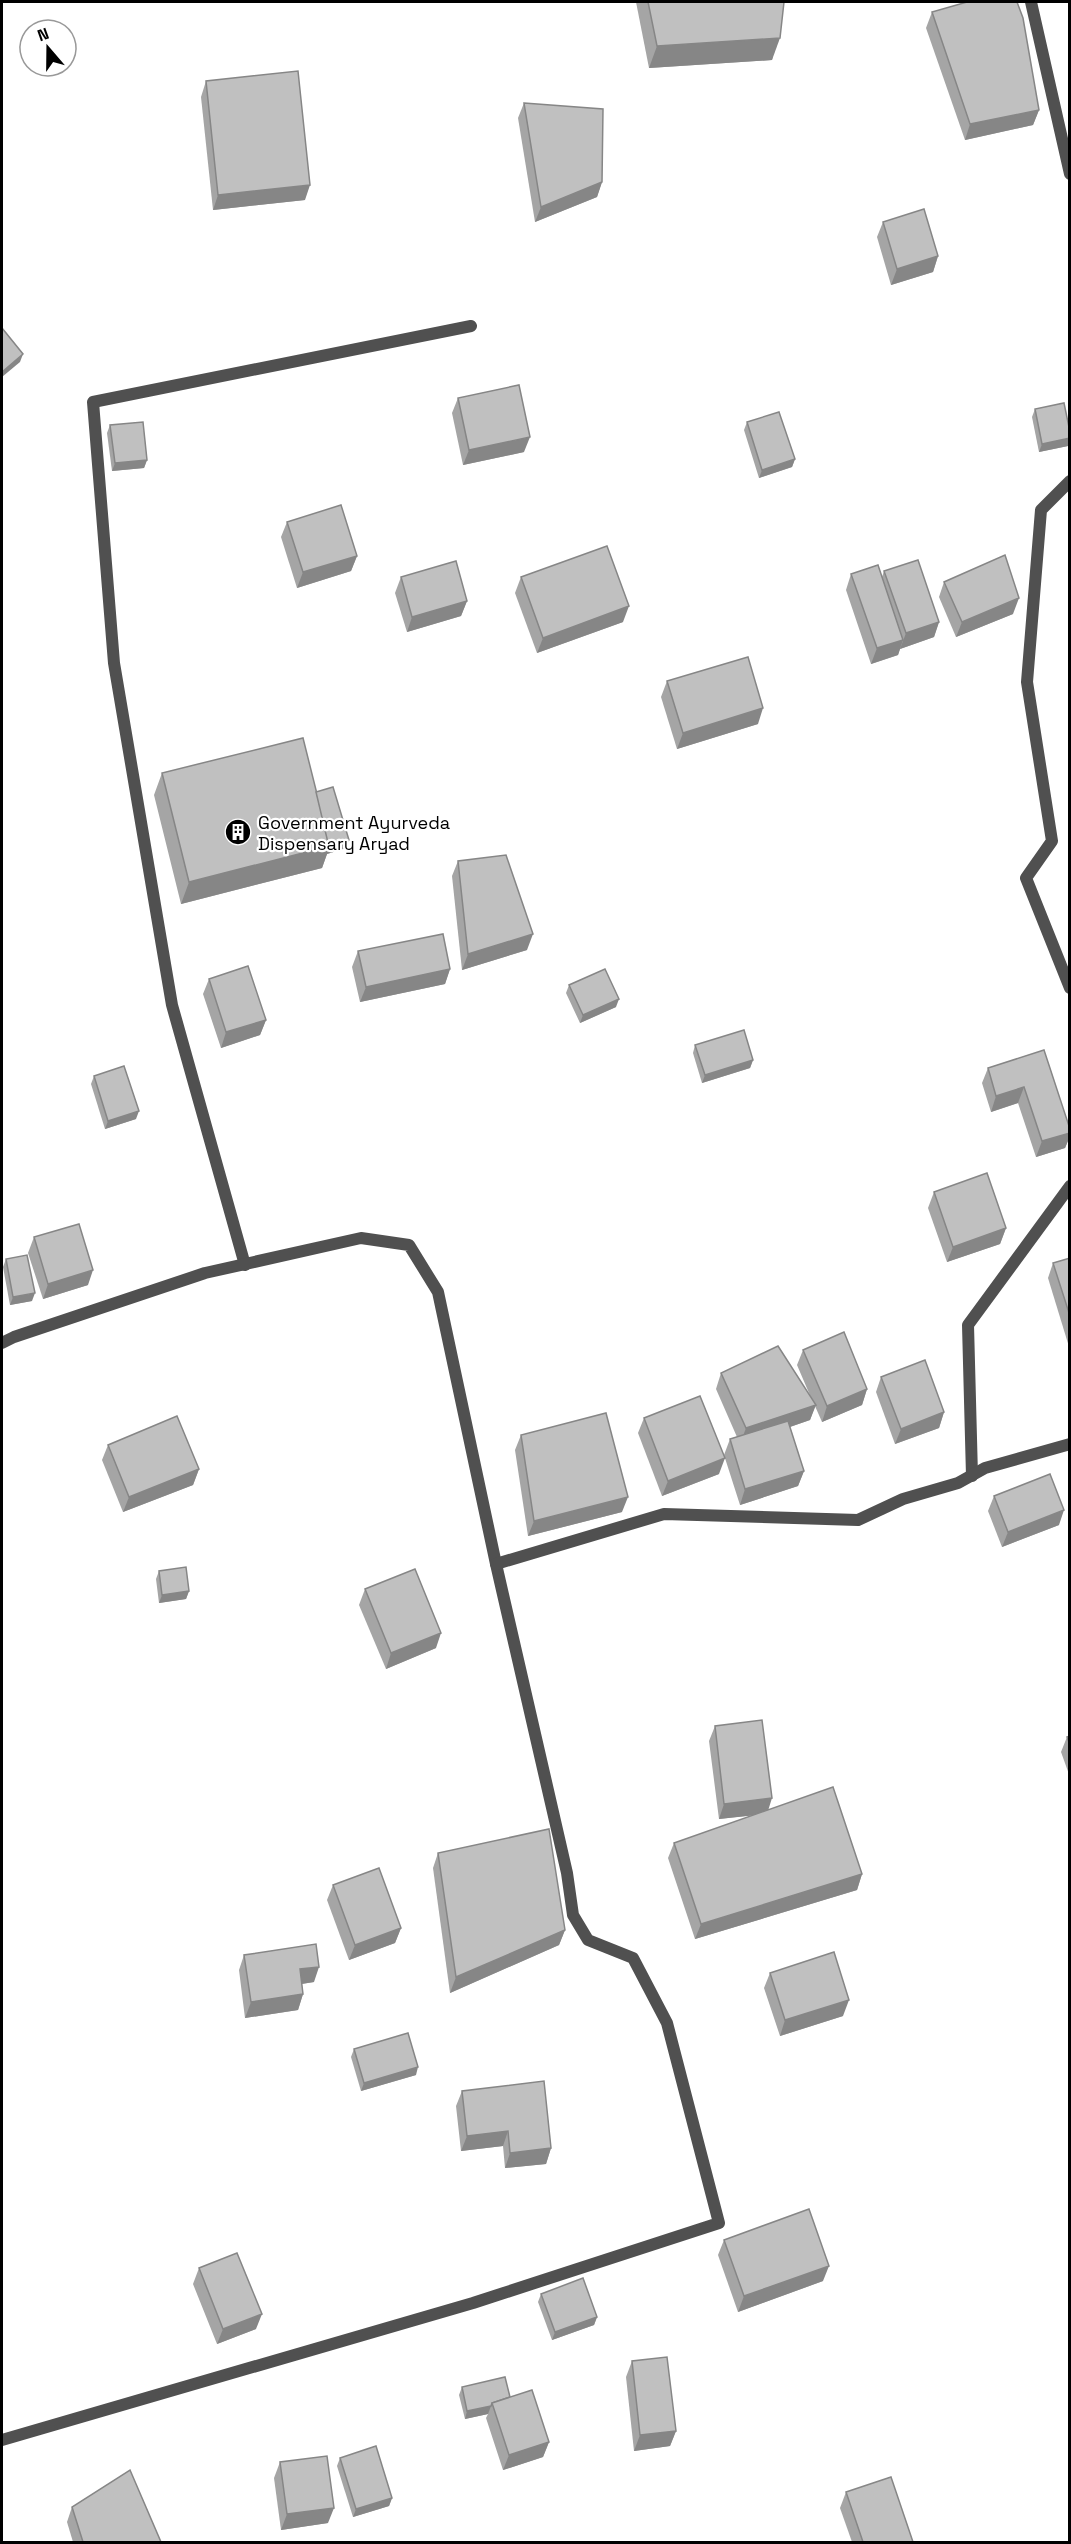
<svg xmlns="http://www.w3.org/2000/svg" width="1071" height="2544" font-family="'Space Grotesk',sans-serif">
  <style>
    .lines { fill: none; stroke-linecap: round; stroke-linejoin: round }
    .street { stroke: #505050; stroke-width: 12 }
    .wall { fill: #a5a5a5 }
    .shaded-wall { fill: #868686 }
    .building { fill: #c0c0c0; stroke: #868686; stroke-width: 1.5 }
    .labels { text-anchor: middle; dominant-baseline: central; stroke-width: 4.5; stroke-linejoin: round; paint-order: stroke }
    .poi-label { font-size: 18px; fill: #000; stroke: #fff; text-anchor: start }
  </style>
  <rect width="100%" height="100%" fill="#fff"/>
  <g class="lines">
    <g class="street">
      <path d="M1031,2L1070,174"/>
      <path d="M1070,481L1041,510L1027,682L1052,841L1026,878L1070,988"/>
      <path d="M245,1265L172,1005L114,663L93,402L471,326"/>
      <path d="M2,1343L14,1337L205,1273L361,1238L409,1245L438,1292L496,1564L567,1873L573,1915L588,1940L633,1958L667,2023L719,2223L473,2303L2,2440"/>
      <path d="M972,1476L968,1325L1070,1186"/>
      <path d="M496,1564L664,1514L858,1520L903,1499L958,1483L985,1468L1070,1444"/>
    </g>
  </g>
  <g class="wall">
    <path d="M636,2H784L772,60L649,68Z"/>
    <path d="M932,12L1039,110L1033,125L965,140L926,28Z"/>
    <path d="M206,81L305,200L213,210L201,97Z"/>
    <path d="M524,103L602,182L597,197L535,222L518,118Z"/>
    <path d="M883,222L938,256L933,272L891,285L877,237Z"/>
    <path d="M458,398L524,452L463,465L452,413Z"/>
    <path d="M1035,409L1068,446L1039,452L1032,417Z"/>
    <path d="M747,422L795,459L792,467L759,478L744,430Z"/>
    <path d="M110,425L147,460L144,468L112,471L107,433Z"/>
    <path d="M287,522L357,556L351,571L297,588L281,537Z"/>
    <path d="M884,571L939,622L934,637L900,649L898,655L871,664L846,590L851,574L882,577Z"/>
    <path d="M401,577L467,601L461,616L407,632L395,593Z"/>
    <path d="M521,577L623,622L537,653L515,593Z"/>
    <path d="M944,582L1013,614L956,637L939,597Z"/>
    <path d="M667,681L758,724L677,749L661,697Z"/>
    <path d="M162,773L316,792L349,840L346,848L327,854L322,868L181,904L154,795Z"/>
    <path d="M458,861L527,950L462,970L452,876Z"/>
    <path d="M358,951L450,969L445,984L360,1002L352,967Z"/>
    <path d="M209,979L266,1020L260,1035L221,1048L203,994Z"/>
    <path d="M569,985L616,1007L580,1023L566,993Z"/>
    <path d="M695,1045L753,1060L750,1068L702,1083L693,1053Z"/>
    <path d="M1044,1050L1070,1129V1136L1065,1148L1036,1157L1018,1103L991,1112L982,1083L988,1068Z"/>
    <path d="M94,1076L136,1119L105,1129L91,1084Z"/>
    <path d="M934,1192L1006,1228L1000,1244L947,1262L928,1208Z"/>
    <path d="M34,1237L88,1285L43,1299L28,1253Z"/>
    <path d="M1070,1258V1350L1048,1278L1053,1263Z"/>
    <path d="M6,1259L32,1301L10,1305L3,1267Z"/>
    <path d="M803,1350L867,1389L862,1405L822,1422L815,1406L810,1420L790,1427L804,1471L798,1486L740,1505L724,1455L730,1439L737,1437L716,1389L721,1373L812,1400L797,1365Z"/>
    <path d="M881,1377L944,1412L939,1428L895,1444L876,1392Z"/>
    <path d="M644,1418L719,1474L662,1496L638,1433Z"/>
    <path d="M521,1435L622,1512L528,1536L515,1450Z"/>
    <path d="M108,1445L199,1469L193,1485L123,1512L102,1460Z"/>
    <path d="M994,1496L1059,1525L1002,1547L988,1511Z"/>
    <path d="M159,1571L189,1591L186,1599L159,1603L156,1579Z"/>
    <path d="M365,1589L436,1648L386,1669L359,1605Z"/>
    <path d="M715,1726L768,1810L862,1874L857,1890L695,1939L668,1858L674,1843L754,1815L719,1819L709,1741Z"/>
    <path d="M1070,1736V1777L1061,1752L1067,1737Z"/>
    <path d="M438,1853L565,1930L559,1945L450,1993L433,1868Z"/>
    <path d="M333,1885L401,1928L395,1943L349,1960L327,1900Z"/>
    <path d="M244,1955L314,1982L302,1984L303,1994L298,2010L245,2018L239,1970Z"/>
    <path d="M770,1973L843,2016L780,2036L764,1988Z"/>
    <path d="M354,2049L416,2075L361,2091L351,2057Z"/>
    <path d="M462,2091L551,2148L546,2164L505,2168L503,2146L461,2151L456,2106Z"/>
    <path d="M724,2240L823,2281L738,2312L718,2255Z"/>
    <path d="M199,2268L256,2329L217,2344L193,2284Z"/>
    <path d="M541,2294L597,2317L594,2325L552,2340L538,2302Z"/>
    <path d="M632,2361L676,2431L670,2446L634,2451L626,2377Z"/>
    <path d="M462,2387L510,2397L549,2442L543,2457L503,2470L486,2418L488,2414L465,2419L459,2395Z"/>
    <path d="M340,2458L392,2498L389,2506L353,2517L337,2466Z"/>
    <path d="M280,2462L328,2523L281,2530L274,2478Z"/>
    <path d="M846,2492L913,2542H852L840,2508Z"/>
    <path d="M72,2507L161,2542H73L67,2522Z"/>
  </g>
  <g class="shaded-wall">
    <path d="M780,38L772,60L649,68L657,46Z"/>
    <path d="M1039,110L1033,125L965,140L970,124Z"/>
    <path d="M602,182L597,197L535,222L541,207Z"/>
    <path d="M310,185L305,200L213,210L218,195Z"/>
    <path d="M938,256L933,272L891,285L897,269Z"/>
    <path d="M23,354L20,362L2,377V372Z"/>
    <path d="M530,437L524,452L463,465L469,450Z"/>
    <path d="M1070,438L1068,446L1039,452L1042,444Z"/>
    <path d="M795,459L792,467L759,478L762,470Z"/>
    <path d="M147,460L144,468L112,471L115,463Z"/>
    <path d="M357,556L351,571L297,588L303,572Z"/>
    <path d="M1019,598L1013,614L956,637L962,622Z"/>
    <path d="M467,601L461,616L407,632L412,617Z"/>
    <path d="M629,606L623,622L537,653L543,638Z"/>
    <path d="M939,622L934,637L900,649L906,633Z"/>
    <path d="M903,640L898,655L871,664L877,648Z"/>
    <path d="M763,708L758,724L677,749L683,733Z"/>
    <path d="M349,840L346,848L327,854L322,868L181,904L189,882Z"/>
    <path d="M533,934L527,950L462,970L468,954Z"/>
    <path d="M450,969L445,984L360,1002L366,987Z"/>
    <path d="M619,999L616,1007L580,1023L583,1015Z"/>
    <path d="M266,1020L260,1035L221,1048L226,1032Z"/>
    <path d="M753,1060L750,1068L702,1083L705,1075Z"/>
    <path d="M1024,1087L1018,1103L991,1112L996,1096Z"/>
    <path d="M139,1111L136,1119L105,1129L108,1121Z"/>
    <path d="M1070,1133V1136L1065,1148L1036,1157L1042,1141Z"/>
    <path d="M1006,1228L1000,1244L947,1262L953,1247Z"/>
    <path d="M93,1270L88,1285L43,1299L48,1284Z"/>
    <path d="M35,1293L32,1301L10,1305L13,1297Z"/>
    <path d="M867,1389L862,1405L822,1422L827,1406Z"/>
    <path d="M816,1405L810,1420L740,1444L746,1428Z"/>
    <path d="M944,1412L939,1428L895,1444L901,1429Z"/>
    <path d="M725,1458L719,1474L662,1496L668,1481Z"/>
    <path d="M199,1469L193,1485L123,1512L129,1497Z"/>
    <path d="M804,1471L798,1486L740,1505L745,1489Z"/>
    <path d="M628,1497L622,1512L528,1536L534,1521Z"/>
    <path d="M1064,1510L1059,1525L1002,1547L1008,1532Z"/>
    <path d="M189,1591L186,1599L159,1603L162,1595Z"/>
    <path d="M441,1633L436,1648L386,1669L391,1653Z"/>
    <path d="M772,1798L767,1814L719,1819L724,1804Z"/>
    <path d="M862,1874L857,1890L695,1939L701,1924Z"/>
    <path d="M401,1928L395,1943L349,1960L355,1945Z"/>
    <path d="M565,1930L559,1945L450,1993L456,1977Z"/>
    <path d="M319,1967L314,1982L294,1985L300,1969Z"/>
    <path d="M303,1994L298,2010L245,2018L251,2002Z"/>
    <path d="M849,2000L843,2016L780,2036L785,2020Z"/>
    <path d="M418,2067L416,2075L361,2091L364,2083Z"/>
    <path d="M508,2131L503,2146L461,2151L467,2136Z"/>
    <path d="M551,2148L546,2164L505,2168L510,2153Z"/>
    <path d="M829,2266L823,2281L738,2312L744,2296Z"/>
    <path d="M262,2314L256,2329L217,2344L223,2329Z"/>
    <path d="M597,2317L594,2325L552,2340L555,2332Z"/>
    <path d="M491,2406L488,2414L465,2419L467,2411Z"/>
    <path d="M676,2431L670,2446L634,2451L640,2435Z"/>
    <path d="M549,2442L543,2457L503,2470L509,2455Z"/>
    <path d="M392,2498L389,2506L353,2517L356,2509Z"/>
    <path d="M334,2508L328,2523L281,2530L287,2514Z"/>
  </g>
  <g class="building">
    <path d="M648,2H784L780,38L657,46Z"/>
    <path d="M967,2H1017L1023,18L1039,110L970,124L932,12Z"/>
    <path d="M298,71L310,185L218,195L206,81Z"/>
    <path d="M524,103L603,109L602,182L541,207Z"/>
    <path d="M924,209L938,256L897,269L883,222Z"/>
    <path d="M2,328L23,354L2,372Z"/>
    <path d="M519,385L530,437L469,450L458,398Z"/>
    <path d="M1064,403L1070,432V438L1042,444L1035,409Z"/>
    <path d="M779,412L795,459L762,470L747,422Z"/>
    <path d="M143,422L147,460L115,463L110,425Z"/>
    <path d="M341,505L357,556L303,572L287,522Z"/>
    <path d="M607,546L629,606L543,638L521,577Z"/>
    <path d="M1005,555L1019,598L962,622L944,582Z"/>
    <path d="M918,560L939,622L906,633L884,571Z"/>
    <path d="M456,561L467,601L412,617L401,577Z"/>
    <path d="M878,565L903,640L877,648L851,574Z"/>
    <path d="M748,657L763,708L683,733L667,681Z"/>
    <path d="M303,738L330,846L189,882L162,773Z"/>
    <path d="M333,787L349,840L329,847L316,792Z"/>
    <path d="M506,855L533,934L468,954L458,861Z"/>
    <path d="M443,934L450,969L366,987L358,951Z"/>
    <path d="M248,966L266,1020L226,1032L209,979Z"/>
    <path d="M605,969L619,999L583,1015L569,985Z"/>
    <path d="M744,1030L753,1060L705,1075L695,1045Z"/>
    <path d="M1044,1050L1070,1129V1133L1042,1141L1024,1087L996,1096L988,1068Z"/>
    <path d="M124,1066L139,1111L108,1121L94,1076Z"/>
    <path d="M987,1173L1006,1228L953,1247L934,1192Z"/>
    <path d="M79,1224L93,1270L48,1284L34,1237Z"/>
    <path d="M27,1255L35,1293L13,1297L6,1259Z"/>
    <path d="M1070,1258V1316L1053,1263Z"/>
    <path d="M844,1332L867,1389L827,1406L803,1350Z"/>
    <path d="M778,1346L816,1405L746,1428L721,1373Z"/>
    <path d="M925,1360L944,1412L901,1429L881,1377Z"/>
    <path d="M700,1396L725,1458L668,1481L644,1418Z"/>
    <path d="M606,1413L628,1497L534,1521L521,1435Z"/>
    <path d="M177,1416L199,1469L129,1497L108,1445Z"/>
    <path d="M788,1421L804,1471L745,1489L730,1439Z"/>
    <path d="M1050,1474L1064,1510L1008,1532L994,1496Z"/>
    <path d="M186,1567L189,1591L162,1595L159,1571Z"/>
    <path d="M415,1569L441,1633L391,1653L365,1589Z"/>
    <path d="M762,1720L772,1798L724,1804L715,1726Z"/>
    <path d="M1070,1736V1745L1067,1737Z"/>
    <path d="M833,1787L862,1874L701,1924L674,1843Z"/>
    <path d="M549,1829L565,1930L456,1977L438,1853Z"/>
    <path d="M379,1868L401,1928L355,1945L333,1885Z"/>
    <path d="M316,1944L319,1967L300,1969L303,1994L251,2002L244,1955Z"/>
    <path d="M834,1952L849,2000L785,2020L770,1973Z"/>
    <path d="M408,2033L418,2067L364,2083L354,2049Z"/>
    <path d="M544,2081L551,2148L510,2153L508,2131L467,2136L462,2091Z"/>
    <path d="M809,2209L829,2266L744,2296L724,2240Z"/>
    <path d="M237,2253L262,2314L223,2329L199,2268Z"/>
    <path d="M583,2278L597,2317L555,2332L541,2294Z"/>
    <path d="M667,2357L676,2431L640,2435L632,2361Z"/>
    <path d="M505,2377L510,2397L492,2403L491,2406L467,2411L462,2387Z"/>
    <path d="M532,2390L549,2442L509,2455L492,2403Z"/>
    <path d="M376,2446L392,2498L356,2509L340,2458Z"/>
    <path d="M327,2456L334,2508L287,2514L280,2462Z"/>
    <path d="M130,2470L161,2542H83L72,2507Z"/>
    <path d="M891,2477L913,2542H863L846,2492Z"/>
  </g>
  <defs>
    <g id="building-disc" transform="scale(1.35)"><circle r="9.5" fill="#000" stroke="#fff"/><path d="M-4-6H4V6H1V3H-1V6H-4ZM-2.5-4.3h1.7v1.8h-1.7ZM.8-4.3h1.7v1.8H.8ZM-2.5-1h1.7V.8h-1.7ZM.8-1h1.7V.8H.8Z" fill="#fff"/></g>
  </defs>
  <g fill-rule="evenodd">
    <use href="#building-disc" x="238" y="832"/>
  </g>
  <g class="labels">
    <g class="poi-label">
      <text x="258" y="822">Government Ayurveda<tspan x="258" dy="21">Dispensary Aryad</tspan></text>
    </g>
  </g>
  <rect width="1071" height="2544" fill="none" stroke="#000000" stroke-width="6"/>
  <g transform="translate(48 48) rotate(340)"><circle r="28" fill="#ffffff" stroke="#999999" stroke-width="1.5"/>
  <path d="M0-4.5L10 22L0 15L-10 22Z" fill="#000000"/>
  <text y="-9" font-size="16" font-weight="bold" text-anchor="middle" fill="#000000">N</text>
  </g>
</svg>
